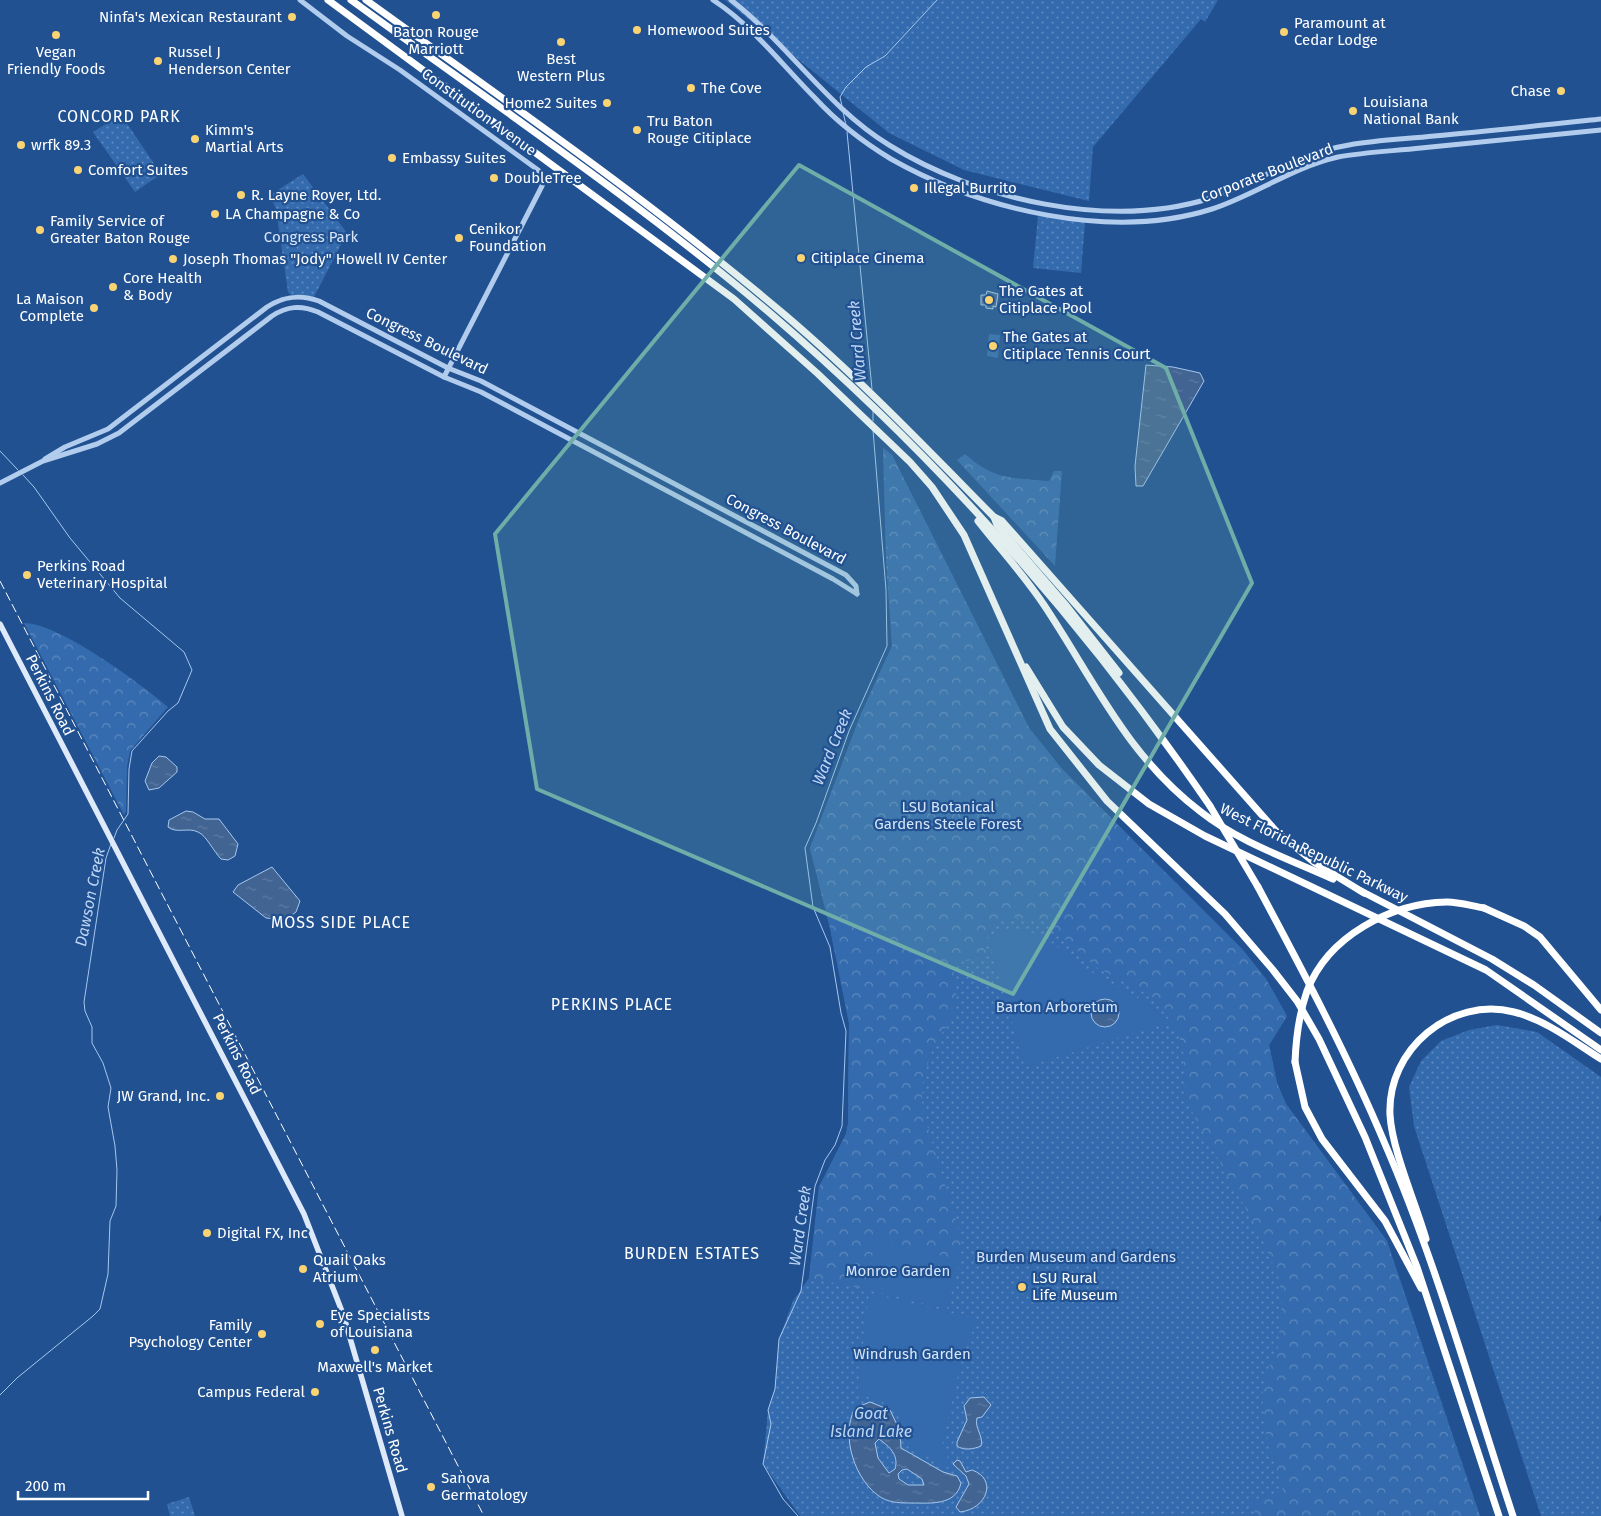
<svg xmlns="http://www.w3.org/2000/svg" width="1601" height="1516" font-family="'Fira Sans',sans-serif">
  <style>
    .grass { fill: url(#grass-dots) }
    .forest { fill: url(#forest-crowns) }
    .garden { fill: #346bae }
    .water { fill: url(#water-ripples); stroke: #a5c7ee; fill-rule: evenodd }
    .lines { fill: none; stroke-linecap: round; stroke-linejoin: round }
    .stream { stroke: #a5c7ee; stroke-width: 1 }
    .tertiary { stroke: #b1cced; stroke-width: 5 }
    .secondary { stroke: #deeafa; stroke-width: 5.5 }
    .motorway { stroke: #fff; stroke-width: 7 }
    .rail { stroke: #fff; stroke-width: 1; stroke-dasharray: 9 4; stroke-linecap: butt }
    .motorway-bridge { stroke: #fff; stroke-width: 7 }
    .marked { fill: #6fada8; fill-opacity: 0.2; stroke: #6fada8; stroke-width: 4; stroke-linejoin: round }
    .poi-dot { fill: #fad373; stroke: #215191; stroke-width: 2 }
    .labels { text-anchor: middle; dominant-baseline: central; stroke-width: 4.5; stroke-linejoin: round; paint-order: stroke }
    .poi-label { font-size: 15px; fill: #fff; stroke: #215191; text-anchor: start }
    .street-label { font-size: 15px; fill: #fff; stroke: #215191 }
    .park-label { font-size: 15px; fill: #d7e6f9; stroke: #215191 }
    .neighbourhood-label { font-size: 16px; letter-spacing: 1px; fill: #fff; stroke: #215191 }
    .water-label { font-size: 16px; font-style: italic; fill: #bed6f4; stroke: #215191 }
  </style>
  <defs>
    <pattern id="grass-dots" width="8" height="8" patternUnits="userSpaceOnUse" patternTransform="scale(1.25)"><rect width="8" height="8" fill="#346bae"/><path d="M2 2h.1M6 6h.1" fill="none" stroke="#5d89be" stroke-width="1.8" stroke-linecap="round"/></pattern>
    <pattern id="forest-crowns" width="20" height="18" patternUnits="userSpaceOnUse" patternTransform="scale(1.25)"><rect width="20" height="18" fill="#346bae"/><path d="M2 6a3 3 0 1 1 6 0M12 15a3 3 0 1 1 6 0" fill="none" stroke="#5d89be"/></pattern>
    <pattern id="water-ripples" width="26" height="14" patternUnits="userSpaceOnUse" patternTransform="scale(1.25)"><rect width="26" height="14" fill="#426492"/><path d="M2 4q2-2 4 0t4 0M15 11q2-2 4 0t4 0" fill="none" stroke="#5e7ba2"/></pattern>
  </defs>
  <rect width="100%" height="100%" fill="#215191"/>
  <g class="grass">
    <path d="M725,0H1218L1205,22L1201,19L1093,147L1089,201L964,170L889,133Z"/>
    <path d="M118,116L124,119L161,174L135,192L93,132Z"/>
    <path d="M303,174L347,233L314,297L291,295L288,292L276,209L270,195Z"/>
    <path d="M1038,216L1085,222L1081,273L1033,268Z"/>
    <path d="M883,448L892,455L1029,728L1062,769L1242,949L1266,979L1287,1016L1269,1045L1277,1083L1286,1104L1387,1241L1480,1516H800L763,1464L768,1410L775,1389L779,1339L793,1301L809,1278L819,1187L846,1134L848,1124L849,1023L830,928L810,848L861,714L892,646L886,562Z"/>
    <path d="M1497,1025L1537,1032L1601,1077V1215L1598,1219L1601,1222V1516H1541L1414,1126L1409,1087L1421,1061L1441,1041L1469,1030Z"/>
    <path d="M189,1497L195,1516H170L167,1504Z"/>
  </g>
  <g class="forest">
    <path d="M883,448L892,455L1029,728L1062,769L1242,949L1266,979L1287,1016L1269,1045L1277,1083L1286,1104L1387,1241L1427,1369L1480,1516H1256L1251,1501L1283,1491L1266,1434L1262,1396L1265,1375L1278,1348L1282,1302L1279,1279L1261,1236L1186,1101L1183,1048L1177,1031L1156,999L1096,967L1044,921L1013,917L994,924L985,944L989,956L952,964L957,1001L953,1015L932,1050L923,1079L922,1101L924,1115L961,1237L960,1261L876,1238L866,1289L809,1278L819,1187L846,1134L848,1124L849,1023L830,928L810,848L861,714L892,646Z"/>
    <path d="M965,454C996,481 1010,477 1049,481L1054,471H1062L1055,566L957,460Z"/>
    <path d="M24,623C59,623 141,684 168,707L130,751L127,767L126,811L124,815Z"/>
  </g>
  <g class="garden">
    <path d="M989,334L1000,335L998,358L987,356Z"/>
    <path d="M1014,928L1041,935L1094,974L1147,1003L1166,1023L1025,1067L989,942L995,932Z"/>
    <path d="M876,1238L960,1261L947,1309L866,1289Z"/>
    <path d="M869,1293L973,1318L978,1322L965,1345L942,1445L953,1470L909,1447C902,1439 905,1430 901,1421C894,1404 874,1396 857,1396Z"/>
  </g>
  <g class="water">
    <path d="M987,291L998,294L996,307L993,306V309L986,308V305H981V295H986Z"/>
    <path d="M1146,365L1173,367L1200,373L1204,381L1143,486H1136L1135,466Z"/>
    <path d="M159,756L166,757L177,767V772L159,788L149,790L145,781L152,763Z"/>
    <path d="M186,811L193,812L205,819H219L238,844L235,856L228,860L221,859C214,852 206,835 198,832C188,827 177,834 168,827L169,820Z"/>
    <path d="M272,867L300,901L296,912L285,920L266,918L233,892L238,885Z"/>
    <circle cx="1105" cy="1013" r="14"/>
    <path d="M984,1397L991,1405L982,1417L977,1418C974,1428 984,1436 981,1446C974,1449 964,1451 957,1446V1442L967,1420L964,1406L970,1398Z"/>
    <path d="M870,1402L890,1410L900,1431L901,1448L943,1472L957,1476L961,1483C956,1506 930,1503 912,1503C902,1503 891,1503 882,1498C855,1482 840,1436 855,1408ZM879,1439C890,1447 899,1455 895,1469L889,1473L878,1458L875,1443ZM907,1469L922,1479L924,1485H908L899,1479L898,1474L902,1470Z"/>
    <path d="M957,1460L960,1461L966,1472L972,1470C998,1479 987,1509 960,1512L956,1507L969,1484L966,1476L953,1464Z"/>
  </g>
  <g class="lines">
    <g class="stream">
      <path d="M842,106L840,97L846,87L866,67L885,56L937,0"/>
      <path d="M843,112L846,125"/>
      <path d="M847,132L872,389"/>
      <path d="M873,410V421"/>
      <path d="M0,451L18,470"/>
      <path d="M23,475L34,487L70,538L120,598L184,652L192,670L178,703L168,711L132,751L129,769L128,814L117,830L114,838"/>
      <path d="M0,1395L17,1378L93,1316L100,1309L108,1274L110,1221L116,1206L117,1170L115,1146L108,1107L111,1088L103,1063L92,1043V1027L85,1011L84,1002L106,858L111,844"/>
      <path d="M798,1516L783,1499L763,1464L771,1424L768,1410L775,1389L779,1339L801,1291L815,1186L825,1160L835,1145L842,1126L846,1031L841,1013L830,947L813,907L805,848L816,823L849,731L887,646L886,590L873,430"/>
    </g>
    <g class="tertiary">
      <path d="M300,0L347,36L400,70L538,170L544,177L542,186L444,377"/>
      <path d="M713,0C753,26 782,65 815,98C837,122 863,142 891,159C981,210 1111,241 1212,209C1255,195 1293,167 1338,157C1365,152 1394,151 1421,148C1481,142 1541,136 1601,130"/>
      <path d="M731,0C788,44 827,107 889,145C977,200 1110,230 1211,198C1260,182 1295,154 1349,145C1377,140 1406,139 1434,136C1490,131 1545,125 1601,119"/>
      <path d="M45,459L65,447L108,429L267,307C284,296 300,294 319,301L448,368L481,381L846,575L856,586L857,594"/>
      <path d="M0,483L43,461L97,444L119,433L272,316C287,306 301,305 318,312L444,377L481,392L833,579L857,594"/>
    </g>
    <path class="secondary" d="M0,624L304,1214L343,1314L402,1516"/>
    <g class="motorway">
      <path d="M328,0L734,299L817,373L910,462L932,487L964,535L1050,729L1107,801L1225,914L1273,970L1297,1001L1319,1039L1365,1137L1417,1267L1499,1516"/>
      <path d="M351,0C492,103 638,201 771,314C939,458 1085,624 1210,806"/>
      <path d="M366,0C507,102 652,202 785,315C859,378 926,448 994,517L1002,521L1276,831L1315,863L1364,893"/>
      <path d="M994,517L997,525L1065,604L1119,673"/>
      <path d="M978,521C1000,549 1024,575 1044,605C1094,680 1127,756 1201,812C1239,842 1289,859 1333,879"/>
      <path d="M1026,667L1063,727L1099,765L1149,804L1205,836L1486,970L1601,1050"/>
      <path d="M1258,887C1303,971 1348,1056 1385,1144C1437,1264 1472,1392 1513,1516"/>
      <path d="M1361,891L1492,959L1534,985L1601,1033"/>
      <path d="M1484,908L1524,926L1540,937L1601,1010"/>
      <path d="M1295,1062L1305,1107L1322,1139L1385,1221L1421,1288"/>
      <path d="M1426,1239C1416,1204 1392,1150 1390,1115C1387,1049 1451,996 1514,1012C1546,1020 1574,1042 1601,1059"/>
    </g>
    <path class="rail" d="M0,581L484,1516"/>
    <g class="motorway-bridge">
      <path d="M1210,806L1258,887"/>
      <path d="M1295,1062C1296,1037 1299,1014 1307,991C1328,936 1391,903 1447,902C1459,902 1472,906 1484,908"/>
    </g>
  </g>
  <path class="marked" d="M799,165L1166,368L1252,583L1013,994L537,789L495,534Z"/>
  <g class="poi-dot">
    <circle cx="436" cy="15" r="5"/>
    <circle cx="292" cy="17" r="5"/>
    <circle cx="637" cy="30" r="5"/>
    <circle cx="1284" cy="32" r="5"/>
    <circle cx="56" cy="35" r="5"/>
    <circle cx="561" cy="42" r="5"/>
    <circle cx="158" cy="61" r="5"/>
    <circle cx="691" cy="88" r="5"/>
    <circle cx="1561" cy="91" r="5"/>
    <circle cx="607" cy="103" r="5"/>
    <circle cx="1353" cy="111" r="5"/>
    <circle cx="637" cy="130" r="5"/>
    <circle cx="195" cy="139" r="5"/>
    <circle cx="21" cy="145" r="5"/>
    <circle cx="392" cy="158" r="5"/>
    <circle cx="78" cy="170" r="5"/>
    <circle cx="494" cy="178" r="5"/>
    <circle cx="914" cy="188" r="5"/>
    <circle cx="241" cy="195" r="5"/>
    <circle cx="215" cy="214" r="5"/>
    <circle cx="40" cy="230" r="5"/>
    <circle cx="459" cy="238" r="5"/>
    <circle cx="801" cy="258" r="5"/>
    <circle cx="173" cy="259" r="5"/>
    <circle cx="113" cy="287" r="5"/>
    <circle cx="989" cy="300" r="5"/>
    <circle cx="94" cy="308" r="5"/>
    <circle cx="993" cy="346" r="5"/>
    <circle cx="27" cy="575" r="5"/>
    <circle cx="220" cy="1096" r="5"/>
    <circle cx="207" cy="1233" r="5"/>
    <circle cx="303" cy="1269" r="5"/>
    <circle cx="1022" cy="1287" r="5"/>
    <circle cx="320" cy="1324" r="5"/>
    <circle cx="262" cy="1334" r="5"/>
    <circle cx="375" cy="1350" r="5"/>
    <circle cx="315" cy="1392" r="5"/>
    <circle cx="431" cy="1487" r="5"/>
  </g>
  <g class="labels">
    <g class="poi-label">
      <text x="282" y="17" text-anchor="end">Ninfa's Mexican Restaurant</text>
      <text x="1294" y="23">Paramount at<tspan x="1294" dy="17">Cedar Lodge</tspan></text>
      <text x="647" y="30">Homewood Suites</text>
      <text x="436" y="32" text-anchor="middle">Baton Rouge<tspan x="436" dy="17">Marriott</tspan></text>
      <text x="56" y="52" text-anchor="middle">Vegan<tspan x="56" dy="17">Friendly Foods</tspan></text>
      <text x="168" y="52">Russel J<tspan x="168" dy="17">Henderson Center</tspan></text>
      <text x="561" y="59" text-anchor="middle">Best<tspan x="561" dy="17">Western Plus</tspan></text>
      <text x="701" y="88">The Cove</text>
      <text x="1551" y="91" text-anchor="end">Chase</text>
      <text x="1363" y="102">Louisiana<tspan x="1363" dy="17">National Bank</tspan></text>
      <text x="597" y="103" text-anchor="end">Home2 Suites</text>
      <text x="647" y="121">Tru Baton<tspan x="647" dy="17">Rouge Citiplace</tspan></text>
      <text x="205" y="130">Kimm's<tspan x="205" dy="17">Martial Arts</tspan></text>
      <text x="31" y="145">wrfk 89.3</text>
      <text x="402" y="158">Embassy Suites</text>
      <text x="88" y="170">Comfort Suites</text>
      <text x="504" y="178">DoubleTree</text>
      <text x="924" y="188">Illegal Burrito</text>
      <text x="251" y="195">R. Layne Royer, Ltd.</text>
      <text x="225" y="214">LA Champagne &amp; Co</text>
      <text x="50" y="221">Family Service of<tspan x="50" dy="17">Greater Baton Rouge</tspan></text>
      <text x="469" y="229">Cenikor<tspan x="469" dy="17">Foundation</tspan></text>
      <text x="811" y="258">Citiplace Cinema</text>
      <text x="183" y="259">Joseph Thomas "Jody" Howell IV Center</text>
      <text x="123" y="278">Core Health<tspan x="123" dy="17">&amp; Body</tspan></text>
      <text x="999" y="291">The Gates at<tspan x="999" dy="17">Citiplace Pool</tspan></text>
      <text x="84" y="299" text-anchor="end">La Maison<tspan x="84" dy="17">Complete</tspan></text>
      <text x="1003" y="337">The Gates at<tspan x="1003" dy="17">Citiplace Tennis Court</tspan></text>
      <text x="37" y="566">Perkins Road<tspan x="37" dy="17">Veterinary Hospital</tspan></text>
      <text x="210" y="1096" text-anchor="end">JW Grand, Inc.</text>
      <text x="217" y="1233">Digital FX, Inc</text>
      <text x="313" y="1260">Quail Oaks<tspan x="313" dy="17">Atrium</tspan></text>
      <text x="1032" y="1278">LSU Rural<tspan x="1032" dy="17">Life Museum</tspan></text>
      <text x="330" y="1315">Eye Specialists<tspan x="330" dy="17">of Louisiana</tspan></text>
      <text x="252" y="1325" text-anchor="end">Family<tspan x="252" dy="17">Psychology Center</tspan></text>
      <text x="375" y="1367" text-anchor="middle">Maxwell's Market</text>
      <text x="305" y="1392" text-anchor="end">Campus Federal</text>
      <text x="441" y="1478">Sanova<tspan x="441" dy="17">Germatology</tspan></text>
    </g>
    <g class="street-label">
      <text transform="translate(479 112) rotate(36)">Constitution Avenue</text>
      <text transform="translate(1267 173) rotate(-21)">Corporate Boulevard</text>
      <text transform="translate(427 341) rotate(26)">Congress Boulevard</text>
      <text transform="translate(786 529) rotate(28)">Congress Boulevard</text>
      <text transform="translate(50 695) rotate(63)">Perkins Road</text>
      <text transform="translate(1314 853) rotate(26)">West Florida Republic Parkway</text>
      <text transform="translate(237 1054) rotate(63)">Perkins Road</text>
      <text transform="translate(390 1430) rotate(74)">Perkins Road</text>
    </g>
    <g class="park-label">
      <text x="311" y="237">Congress Park</text>
      <text x="948" y="807">LSU Botanical<tspan x="948" dy="17">Gardens Steele Forest</tspan></text>
      <text x="1057" y="1007">Barton Arboretum</text>
      <text x="1076" y="1257">Burden Museum and Gardens</text>
      <text x="898" y="1271">Monroe Garden</text>
      <text x="912" y="1354">Windrush Garden</text>
    </g>
    <g class="neighbourhood-label">
      <text x="119" y="116">CONCORD PARK</text>
      <text x="341" y="922">MOSS SIDE PLACE</text>
      <text x="612" y="1004">PERKINS PLACE</text>
      <text x="692" y="1253">BURDEN ESTATES</text>
    </g>
    <g class="water-label">
      <text transform="translate(857 341) rotate(-95)">Ward Creek</text>
      <text transform="translate(832 747) rotate(-68)">Ward Creek</text>
      <text transform="translate(90 897) rotate(-79)">Dawson Creek</text>
      <text transform="translate(800 1226) rotate(-82)">Ward Creek</text>
      <text x="871" y="1413">Goat<tspan x="871" dy="18">Island Lake</tspan></text>
    </g>
  </g>
  <path d="M18 1491v8h130v-8" fill="none" stroke="#ffffff" stroke-width="2.5"/>
  <text x="25" y="1491" font-size="15" fill="#ffffff" stroke="#215191" stroke-width="4" paint-order="stroke">200 m</text>
</svg>
